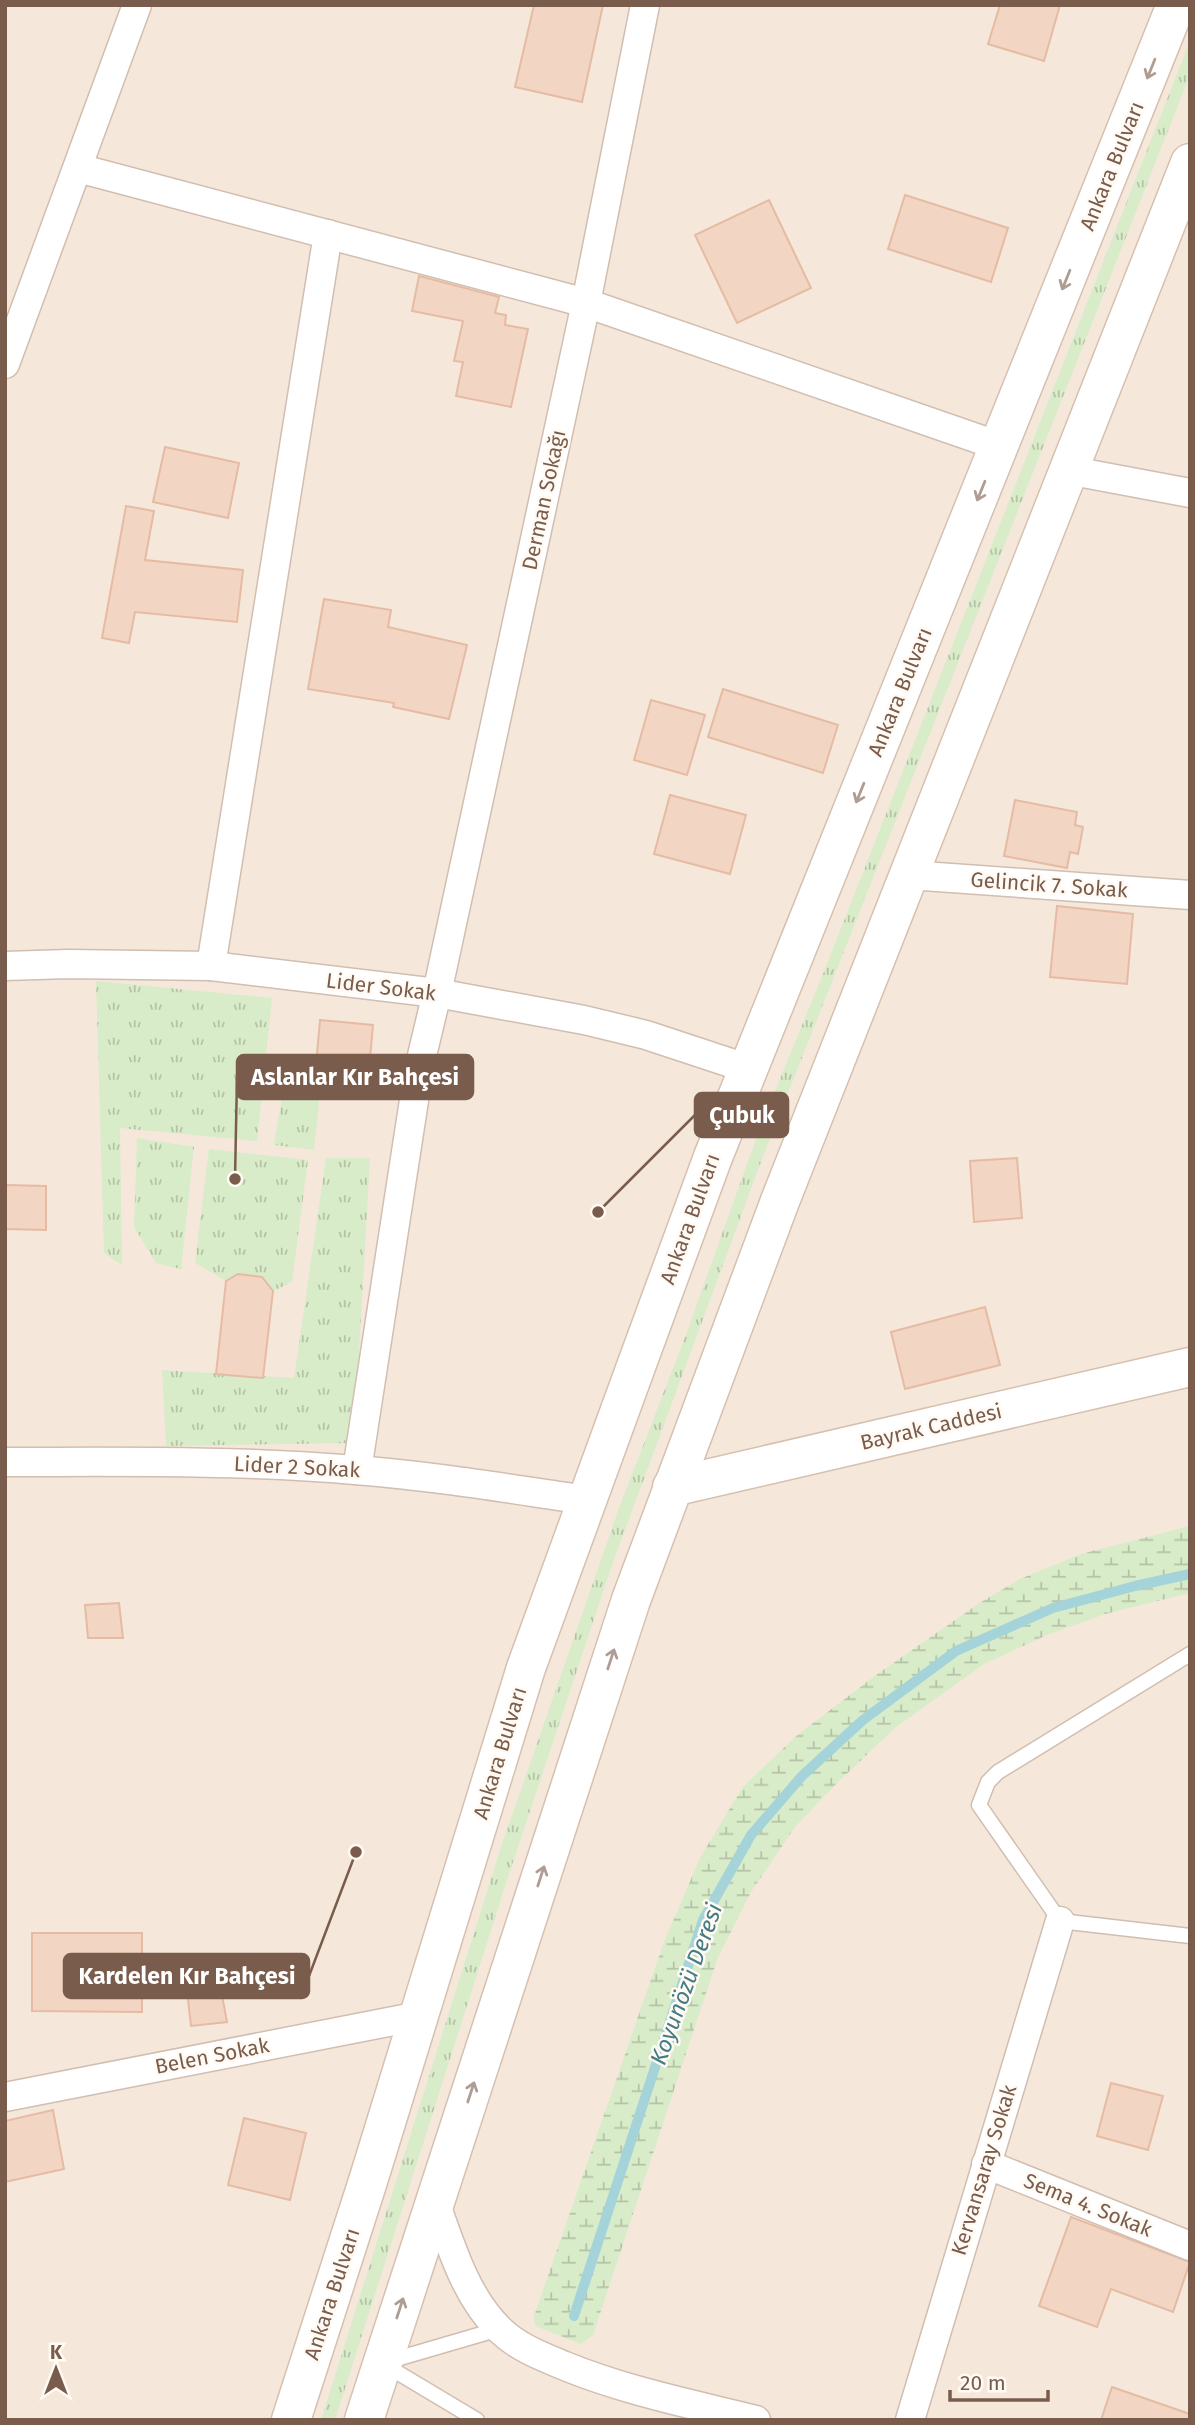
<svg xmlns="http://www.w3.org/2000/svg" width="1195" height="2425" font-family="'Fira Sans',sans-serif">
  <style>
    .residential { fill: #f5e8da }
    .grass { fill: url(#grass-tufts) }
    .wetland { fill: url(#wetland-marsh) }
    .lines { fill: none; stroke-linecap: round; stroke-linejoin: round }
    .stream { stroke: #a5d3da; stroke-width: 10 }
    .building { fill: #f3d5c3; stroke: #e6bba3; stroke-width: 2 }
    .lane-casing { stroke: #d1beb0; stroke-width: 17 }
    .street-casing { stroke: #d1beb0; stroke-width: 31 }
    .secondary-casing { stroke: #d6c0b0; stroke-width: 41 }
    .lane { stroke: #fff; stroke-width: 14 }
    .street { stroke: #fff; stroke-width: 28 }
    .secondary { stroke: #fff; stroke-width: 38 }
    .oneway { stroke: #af9d94 }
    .labels { text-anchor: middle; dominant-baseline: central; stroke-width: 5; stroke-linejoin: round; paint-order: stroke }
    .street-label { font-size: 21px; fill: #7a5c4d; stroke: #fffaf3 }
    .water-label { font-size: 23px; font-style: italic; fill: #437c86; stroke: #fffaf3 }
    .leader { fill: none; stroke: #7a5c4d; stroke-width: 2.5 }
    .callout-dot { fill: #7a5c4d; stroke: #fffaf3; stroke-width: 2.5 }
    .callout { fill: #7a5c4d; stroke: #7a5c4d; stroke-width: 2.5 }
    .callout-label { font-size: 23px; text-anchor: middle; font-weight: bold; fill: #fff }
  </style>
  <defs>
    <pattern id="grass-tufts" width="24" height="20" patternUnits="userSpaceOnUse" patternTransform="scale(1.75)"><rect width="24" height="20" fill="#d8ecc9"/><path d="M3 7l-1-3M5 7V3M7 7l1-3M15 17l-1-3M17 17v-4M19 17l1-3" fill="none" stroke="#b4c2a5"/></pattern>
    <pattern id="wetland-marsh" width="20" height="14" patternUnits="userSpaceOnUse" patternTransform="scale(1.75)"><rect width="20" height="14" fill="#d8ecc9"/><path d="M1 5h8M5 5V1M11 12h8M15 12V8" fill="none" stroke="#b4c2a5"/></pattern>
  </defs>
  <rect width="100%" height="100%" fill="#fdf6ec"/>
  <rect class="residential" x="5" y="5" width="1185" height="2415"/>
  <g class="grass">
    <path d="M1190,41V75L764,1154L611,1568L508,1877L335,2420H321L501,1847L619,1508L687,1332L761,1125L825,969Z"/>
    <path d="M96,981L272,998L257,1141L120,1128L122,1265L104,1253Z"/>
    <path d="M288,1061L322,1074L314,1150L274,1145Z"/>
    <path d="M137,1138L194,1147L181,1269L156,1263L134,1227Z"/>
    <path d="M209,1149L308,1160L292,1282L273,1291L238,1274L226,1281L195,1263Z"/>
    <path d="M326,1158H370L354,1443L166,1446L162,1370L294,1378Z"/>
  </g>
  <path class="wetland" d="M1190,1526V1593L1105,1614L1047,1635L984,1664L895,1728L838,1782L795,1827L751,1892L718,1957L593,2335L581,2344L535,2326L534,2316L664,1942L700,1858L742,1788L795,1737L876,1675L981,1602L1020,1579L1081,1554Z"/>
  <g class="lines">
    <path class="stream" d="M574,2316L703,1920L751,1835L802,1776L863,1720L956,1651L1053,1608L1135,1586L1190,1574"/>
  </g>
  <g class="building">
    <path d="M534,5H603L582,102L515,87Z"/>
    <path d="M1000,5H1060L1044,61L988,44Z"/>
    <path d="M905,195L1008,228L991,282L888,249Z"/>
    <path d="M769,200L811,288L737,323L695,235Z"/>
    <path d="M419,276L499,297L495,313L506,315L505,325L528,329L511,407L456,396L463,362L454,361L463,321L412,311Z"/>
    <path d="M165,447L239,463L228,518L153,502Z"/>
    <path d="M126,506L154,511L145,560L243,570L237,622L135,612L129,643L102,638Z"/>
    <path d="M324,599L391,610L388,627L467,645L449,719L393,707L394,703L308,689Z"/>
    <path d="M723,689L838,725L823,773L708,737Z"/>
    <path d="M651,700L705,715L687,775L634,760Z"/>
    <path d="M670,795L746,815L730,874L654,854Z"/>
    <path d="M1015,800L1077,812L1075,825L1083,827L1078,854L1070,852L1067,868L1004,856Z"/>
    <path d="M1057,906L1133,914L1127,984L1050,977Z"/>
    <path d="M320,1020L373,1025L369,1070L316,1065Z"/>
    <path d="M1017,1158L1022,1218L974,1222L970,1161Z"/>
    <path d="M6,1185L46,1186V1230L6,1229Z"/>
    <path d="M238,1274L262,1277L273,1291L263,1378L216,1374L226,1281Z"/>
    <path d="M985,1307L1000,1365L905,1389L891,1332Z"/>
    <path d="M119,1603L123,1638H88L85,1605Z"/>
    <path d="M32,1933H142V2012L32,2011Z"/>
    <path d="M219,1979L227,2022L191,2026L186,1982Z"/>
    <path d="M1111,2083L1163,2096L1148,2150L1097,2136Z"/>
    <path d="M53,2110L64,2169L5,2182V2121Z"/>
    <path d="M244,2118L306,2133L290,2200L228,2185Z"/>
    <path d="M1071,2217L1190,2262L1173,2312L1111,2289L1097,2327L1039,2306Z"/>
    <path d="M1112,2387L1190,2414V2420H1101Z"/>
  </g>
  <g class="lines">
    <g class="lane-casing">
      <g id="lane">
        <path d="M1190,1654L998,1772L988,1782L979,1805L1060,1921L1190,1936"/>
        <path d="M386,2362L499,2329"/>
        <path d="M385,2365L477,2420"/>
      </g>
    </g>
    <g class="street-casing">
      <g id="street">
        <path d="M78,168L586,303L999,446"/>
        <path d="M5,364L137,5"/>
        <path d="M1067,470L1190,493"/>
        <path d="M909,875L1190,895"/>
        <path d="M5,966L68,964L211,966L437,993L584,1020L646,1035L749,1069"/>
        <path d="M211,966L328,234"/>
        <path d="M5,1462C122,1462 239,1460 355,1470C433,1476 510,1489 587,1500"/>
        <path d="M357,1470L419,1068L437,993L586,303L645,5"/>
        <path d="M5,2097L419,2016"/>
        <path d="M986,2164L1190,2246"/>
        <path d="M435,2202C451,2246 465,2296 500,2330C519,2348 541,2356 565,2366C626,2391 692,2404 756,2420"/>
        <path d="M910,2420L1060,1921"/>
      </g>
    </g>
    <g class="secondary-casing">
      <g id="secondary">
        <path d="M672,1487L1190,1367"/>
        <path d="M291,2420L368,2181L526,1668L638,1361L713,1157L1176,5"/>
        <path d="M364,2420L631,1600L780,1201L1190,163"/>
      </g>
    </g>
    <use href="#lane" class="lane"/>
    <use href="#street" class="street"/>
    <use href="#secondary" class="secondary"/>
  </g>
  <defs><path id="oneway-shaft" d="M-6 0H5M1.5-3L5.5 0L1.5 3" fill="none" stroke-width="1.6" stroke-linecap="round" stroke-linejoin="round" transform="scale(1.75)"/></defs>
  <g class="oneway">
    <use href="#oneway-shaft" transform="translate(1151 69) rotate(112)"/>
    <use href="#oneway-shaft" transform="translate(1066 280) rotate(112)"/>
    <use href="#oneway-shaft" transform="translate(981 491) rotate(112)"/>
    <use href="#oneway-shaft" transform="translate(860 793) rotate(112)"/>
    <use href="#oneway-shaft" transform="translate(611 1659) rotate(-72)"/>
    <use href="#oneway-shaft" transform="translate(541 1876) rotate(-72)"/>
    <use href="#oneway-shaft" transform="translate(471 2092) rotate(-72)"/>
    <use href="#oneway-shaft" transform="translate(400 2308) rotate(-72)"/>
  </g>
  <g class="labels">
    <g class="street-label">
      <text transform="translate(1112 166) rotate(-68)">Ankara Bulvarı</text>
      <text transform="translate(544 500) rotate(-78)">Derman Sokağı</text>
      <text transform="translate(900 692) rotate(-68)">Ankara Bulvarı</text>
      <text transform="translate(1049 885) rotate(4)">Gelincik 7. Sokak</text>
      <text transform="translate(381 987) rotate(7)">Lider Sokak</text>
      <text transform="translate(690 1219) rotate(-70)">Ankara Bulvarı</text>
      <text transform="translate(931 1427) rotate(-13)">Bayrak Caddesi</text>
      <text transform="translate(297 1467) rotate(3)">Lider 2 Sokak</text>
      <text transform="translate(500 1753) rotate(-73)">Ankara Bulvarı</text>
      <text transform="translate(212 2056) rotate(-11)">Belen Sokak</text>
      <text transform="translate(984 2170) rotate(-73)">Kervansaray Sokak</text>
      <text transform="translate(1088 2205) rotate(22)">Sema 4. Sokak</text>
      <text transform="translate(332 2294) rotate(-72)">Ankara Bulvarı</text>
    </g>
    <g class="water-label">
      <text transform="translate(686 1984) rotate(-70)">Koyunözü Deresi</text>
    </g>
  </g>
  <path class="leader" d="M235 1179L237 1077M598 1212L695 1115M356 1852L309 1976"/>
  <g class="callout-dot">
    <circle cx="235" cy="1179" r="7"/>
    <circle cx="598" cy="1212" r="7"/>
    <circle cx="356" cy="1852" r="7"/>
  </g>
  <g class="callout">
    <rect x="237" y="1055" width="236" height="44" rx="7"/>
    <rect x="695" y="1093" width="93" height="44" rx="7"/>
    <rect x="64" y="1954" width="245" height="44" rx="7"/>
  </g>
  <g class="callout-label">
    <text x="355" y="1085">Aslanlar Kır Bahçesi</text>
    <text x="742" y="1123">Çubuk</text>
    <text x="187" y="1984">Kardelen Kır Bahçesi</text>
  </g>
  <rect width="1195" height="2425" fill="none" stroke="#7a5c4d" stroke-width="14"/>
  <g transform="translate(56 2369)" stroke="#fffaf3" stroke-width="5" paint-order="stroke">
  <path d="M0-5L12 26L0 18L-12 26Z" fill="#7a5c4d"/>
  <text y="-10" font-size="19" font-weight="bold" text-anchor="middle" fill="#7a5c4d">K</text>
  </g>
  <path d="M950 2390v10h98v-10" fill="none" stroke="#7a5c4d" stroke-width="3.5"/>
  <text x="960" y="2390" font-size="21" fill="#7a5c4d" stroke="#fffaf3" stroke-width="5" paint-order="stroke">20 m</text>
</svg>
